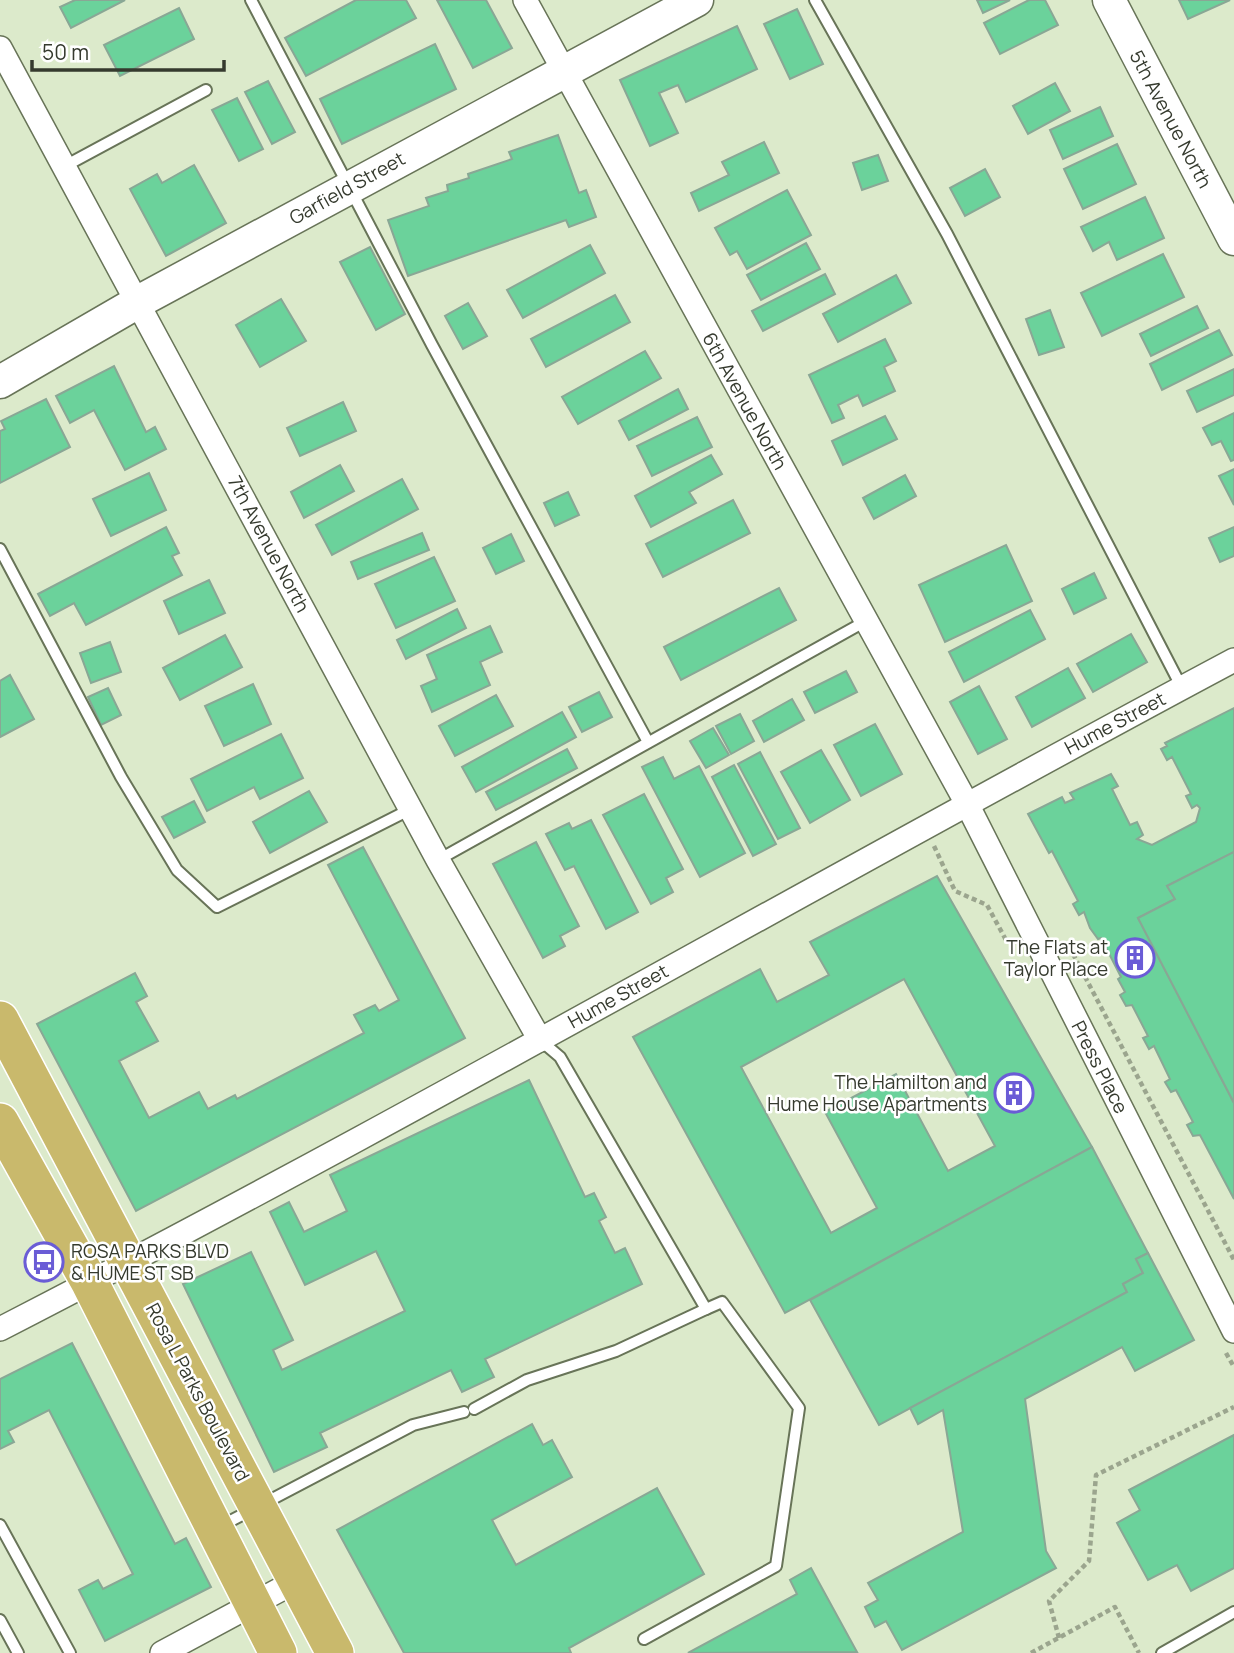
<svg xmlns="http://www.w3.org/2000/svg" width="1234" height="1653" font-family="Manrope,sans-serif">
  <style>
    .building { fill: #6bd29b; stroke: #89a795; stroke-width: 2; fill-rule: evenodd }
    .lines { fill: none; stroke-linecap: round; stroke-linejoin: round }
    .lane-casing { stroke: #687458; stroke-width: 14 }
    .street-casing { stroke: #687458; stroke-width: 26 }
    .secondary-casing { stroke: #687458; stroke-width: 35 }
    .primary-casing { stroke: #fff; stroke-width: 40 }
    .path { stroke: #9ba58e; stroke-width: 4.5; stroke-dasharray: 5 3.5; stroke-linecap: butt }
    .lane { stroke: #fff; stroke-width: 10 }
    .street { stroke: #fff; stroke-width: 23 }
    .secondary { stroke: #fff; stroke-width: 32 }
    .primary { stroke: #c9b96c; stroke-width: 37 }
    .labels { text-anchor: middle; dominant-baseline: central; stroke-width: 5; stroke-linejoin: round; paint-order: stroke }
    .street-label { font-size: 19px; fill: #353a2e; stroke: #fff }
    .poi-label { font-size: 19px; fill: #353a2e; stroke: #fff; text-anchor: end }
  </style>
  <rect width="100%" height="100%" fill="#dceacb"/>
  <g class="building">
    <path d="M75,0H125L71,28L60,7Z"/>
    <path d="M356,0H406L416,18L306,76L285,38Z"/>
    <path d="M437,0H486L512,48L473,68Z"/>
    <path d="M977,0H1010L983,13Z"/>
    <path d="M1029,0H1045L1058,25L1000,54L984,23Z"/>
    <path d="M1179,0H1230L1188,19Z"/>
    <path d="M179,8L194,39L120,76L104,45Z"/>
    <path d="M797,9L823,64L790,79L764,24Z"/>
    <path d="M737,26L757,69L686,102L678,85L659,93L678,133L650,146L620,80Z"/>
    <path d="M435,44L456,89L342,144L320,99Z"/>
    <path d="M268,81L295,132L272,144L245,92Z"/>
    <path d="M1055,83L1070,111L1028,134L1013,106Z"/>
    <path d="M237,98L263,149L239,161L212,110Z"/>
    <path d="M1100,107L1113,136L1063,159L1050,130Z"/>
    <path d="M558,135L579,193L586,190L596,217L569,227L566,220L408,276L388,220L429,206L426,198L448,191L447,185L469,178L468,174L512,159L509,152Z"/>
    <path d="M764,142L779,173L699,211L691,193L729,175L722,162Z"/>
    <path d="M1117,144L1136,184L1083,209L1064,169Z"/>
    <path d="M878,155L888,181L862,190L853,163Z"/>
    <path d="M194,165L226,223L166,256L130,189L157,174L162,183Z"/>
    <path d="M985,169L1000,197L965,216L950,188Z"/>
    <path d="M787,190L811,235L747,269L737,251L730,255L715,228Z"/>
    <path d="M1145,197L1164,238L1117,260L1109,242L1093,251L1081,227Z"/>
    <path d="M806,243L820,269L761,300L747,275Z"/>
    <path d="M590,245L605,273L523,318L507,290Z"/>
    <path d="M370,247L405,314L376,330L340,262Z"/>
    <path d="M1163,254L1184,297L1102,336L1081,293Z"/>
    <path d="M825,274L835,294L763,331L752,311Z"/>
    <path d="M896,275L911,303L838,342L823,314Z"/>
    <path d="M615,295L630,322L546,367L531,339Z"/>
    <path d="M281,299L306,341L260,367L236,325Z"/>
    <path d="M468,303L487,336L463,349L445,316Z"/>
    <path d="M1197,306L1208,328L1151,356L1140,334Z"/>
    <path d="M1050,310L1064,347L1039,355L1026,319Z"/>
    <path d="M1219,330L1232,355L1162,390L1150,364Z"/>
    <path d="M885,339L896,361L884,367L895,391L863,406L858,395L838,405L844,418L832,423L809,375Z"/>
    <path d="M645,351L661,378L578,424L562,397Z"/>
    <path d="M114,366L146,432L155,427L166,449L125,470L94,410L70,423L56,396Z"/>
    <path d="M1234,369V395L1197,412L1187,391Z"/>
    <path d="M678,389L688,409L629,440L619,421Z"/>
    <path d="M46,399L70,447L0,483V431L5,429L1,421Z"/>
    <path d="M343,402L356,431L300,456L287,428Z"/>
    <path d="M1234,413V460L1231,461L1221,441L1212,445L1203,428Z"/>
    <path d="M885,416L897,439L843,465L832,441Z"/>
    <path d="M697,417L712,447L652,476L637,446Z"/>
    <path d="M711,455L722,474L689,492L696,503L651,527L635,496Z"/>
    <path d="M340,465L354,491L304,518L291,492Z"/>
    <path d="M1234,469V505L1219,476Z"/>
    <path d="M149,473L166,510L111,536L93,499Z"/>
    <path d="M905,475L916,496L874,519L863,498Z"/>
    <path d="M402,479L418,509L332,555L316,525Z"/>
    <path d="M568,492L579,515L555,526L544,503Z"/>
    <path d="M733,500L750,533L663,577L646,544Z"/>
    <path d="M166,527L179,553L172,556L182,575L86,625L74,603L50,616L38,594Z"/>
    <path d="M1234,527V556L1220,562L1209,538Z"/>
    <path d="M422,533L429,550L358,579L351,562Z"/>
    <path d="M511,534L524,561L496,574L483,548Z"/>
    <path d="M1006,545L1032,601L945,642L919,585Z"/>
    <path d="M434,557L455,601L396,628L375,584Z"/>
    <path d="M1094,573L1106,598L1074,614L1062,589Z"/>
    <path d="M209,580L225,613L179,634L164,601Z"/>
    <path d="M779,588L796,620L681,680L664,647Z"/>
    <path d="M457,609L466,628L406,659L397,640Z"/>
    <path d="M1030,610L1045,639L964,682L949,652Z"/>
    <path d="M490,626L502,652L480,662L490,685L432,712L421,686L437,679L427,655Z"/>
    <path d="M1131,634L1147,662L1093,692L1077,664Z"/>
    <path d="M225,635L242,667L180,700L163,668Z"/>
    <path d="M110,642L121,672L91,683L80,653Z"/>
    <path d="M1068,668L1085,698L1032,727L1016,697Z"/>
    <path d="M846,671L857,692L815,713L804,692Z"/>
    <path d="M10,675L34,719L0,737V681Z"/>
    <path d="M253,684L271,724L224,746L205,706Z"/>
    <path d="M979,686L1007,739L978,754L950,702Z"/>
    <path d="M108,688L121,715L101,725L88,697Z"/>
    <path d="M599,692L612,717L582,732L569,707Z"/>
    <path d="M496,695L513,726L455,756L439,726Z"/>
    <path d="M792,699L804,720L764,742L753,721Z"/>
    <path d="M1234,708V852L1167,886L1175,899L1138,918L1234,1103V1199L1200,1135L1193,1136L1187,1125L1193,1122L1176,1090L1171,1092L1165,1082L1170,1079L1154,1046L1149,1049L1143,1038L1148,1036L1132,1005L1126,1006L1120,995L1125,992L1118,979L1121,977L1101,938L1098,939L1090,928L1084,912L1079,915L1073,904L1078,901L1052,851L1049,853L1028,814L1062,797L1065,803L1074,799L1070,793L1111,774L1118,786L1112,789L1130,825L1137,822L1143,835L1137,839L1152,845L1196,822L1200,808L1197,805L1192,808L1186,796L1191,794L1172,757L1167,760L1161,749L1167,746L1165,743Z"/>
    <path d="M562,712L576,737L476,792L462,767Z"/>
    <path d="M740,714L754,741L731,754L716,726Z"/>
    <path d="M875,724L902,774L861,796L834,745Z"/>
    <path d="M713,728L729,755L706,768L690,741Z"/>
    <path d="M281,734L303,778L260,799L254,787L207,811L191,779Z"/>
    <path d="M567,749L577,768L496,810L486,792Z"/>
    <path d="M821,750L850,800L810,823L781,772Z"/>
    <path d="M760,752L800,828L778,839L738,764Z"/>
    <path d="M663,757L674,779L699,766L745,853L700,877L642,767Z"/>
    <path d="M734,765L776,844L753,856L712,777Z"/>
    <path d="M309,791L327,822L270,853L253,822Z"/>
    <path d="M644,794L683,869L666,878L673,892L651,904L603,815Z"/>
    <path d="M194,801L205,822L174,838L162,817Z"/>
    <path d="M591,820L638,912L606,929L574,866L565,870L546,834L569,823L572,829Z"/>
    <path d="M536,842L579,926L560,936L565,946L543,958L493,864Z"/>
    <path d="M363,847L465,1038L136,1211L37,1024L135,973L147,996L136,1002L158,1041L119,1061L149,1118L199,1092L208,1109L235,1095L237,1099L364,1033L354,1015L375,1005L379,1011L399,1000L328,865Z"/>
    <path d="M1234,852V1103L1138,918L1175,899L1167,886Z"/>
    <path d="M937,876L1092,1147L785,1313L633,1037L760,969L777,1002L829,975L810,942ZM904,979L995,1146L948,1171L896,1074L825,1112L877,1208L831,1233L741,1067Z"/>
    <path d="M529,1080L585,1197L594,1193L606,1217L599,1221L615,1253L625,1248L642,1284L485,1359L494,1377L462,1392L451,1370L320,1433L327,1447L274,1472L183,1284L251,1252L293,1340L273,1350L282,1370L405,1311L376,1251L305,1285L270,1212L289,1202L304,1232L347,1211L330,1175Z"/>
    <path d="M1092,1147L1148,1253L1136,1259L1143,1273L1123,1284L1127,1292L879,1425L810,1300Z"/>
    <path d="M1148,1253L1194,1340L1135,1371L1122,1347L1025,1399L1046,1551L1056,1568L902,1650L886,1621L875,1627L865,1607L878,1600L868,1583L963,1532L943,1410L918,1424L910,1408L1127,1292L1123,1284L1143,1273L1136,1259Z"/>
    <path d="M72,1343L175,1544L186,1538L211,1587L105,1641L79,1590L98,1580L103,1589L133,1574L49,1410L8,1431L14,1442L0,1449V1379Z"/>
    <path d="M532,1424L543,1445L552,1440L572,1477L492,1520L516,1565L657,1488L704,1574L569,1648L571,1653H404L337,1530Z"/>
    <path d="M1234,1435V1568L1191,1591L1177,1565L1148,1580L1117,1523L1140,1510L1129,1490Z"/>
    <path d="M811,1568L857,1652L688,1653L797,1594L790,1580Z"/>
  </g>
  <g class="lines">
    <g class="lane-casing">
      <g id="lane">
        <path d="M251,0L432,345L648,742"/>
        <path d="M815,0L947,234L1182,688"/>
        <path d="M65,166L206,90"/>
        <path d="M0,549L121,777L177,870L217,907L411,809"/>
        <path d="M438,860L866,621"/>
        <path d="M540,1040L560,1057L706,1309L722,1302L799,1408L776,1566L644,1639"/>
        <path d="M474,1409L527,1380L616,1351L706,1309"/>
        <path d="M0,1525L70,1653"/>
        <path d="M219,1527L413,1425L464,1412"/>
        <path d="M0,1620L18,1653"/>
        <path d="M1162,1653L1234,1612"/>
      </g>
    </g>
    <g class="street-casing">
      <g id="street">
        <path d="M525,0L966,802L1234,1331"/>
        <path d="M0,48L438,860L540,1040"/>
        <path d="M0,1329C416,1115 821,880 1234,660"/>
        <path d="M162,1653L298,1580"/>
      </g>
    </g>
    <g class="secondary-casing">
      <g id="secondary">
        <path d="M1109,0L1234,239"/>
        <path d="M0,382L138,302L697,0"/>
      </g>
    </g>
    <g class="primary-casing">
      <g id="primary">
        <path d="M0,1020L335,1653"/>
        <path d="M0,1122L90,1283L278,1653"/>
      </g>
    </g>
    <g class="path">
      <path d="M934,846L955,891L987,905L1006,940"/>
      <path d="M1073,954L1234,1260"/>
      <path d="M1226,1353L1234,1367"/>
      <path d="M1059,1638L1049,1601L1089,1561L1096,1475L1234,1407"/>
      <path d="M1031,1653L1115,1607L1139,1653"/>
    </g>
    <use href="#lane" class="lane"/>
    <use href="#street" class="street"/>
    <use href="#secondary" class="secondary"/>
    <use href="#primary" class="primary"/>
  </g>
  <defs>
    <g id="building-ring" transform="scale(2.0125)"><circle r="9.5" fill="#fff" stroke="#6a5cd6" stroke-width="1.5"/><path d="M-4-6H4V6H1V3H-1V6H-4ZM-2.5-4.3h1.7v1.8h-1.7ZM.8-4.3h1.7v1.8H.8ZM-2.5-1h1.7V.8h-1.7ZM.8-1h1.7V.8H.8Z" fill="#6a5cd6"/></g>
    <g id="bus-ring" transform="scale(2.0125)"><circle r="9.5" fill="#fff" stroke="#6a5cd6" stroke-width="1.5"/><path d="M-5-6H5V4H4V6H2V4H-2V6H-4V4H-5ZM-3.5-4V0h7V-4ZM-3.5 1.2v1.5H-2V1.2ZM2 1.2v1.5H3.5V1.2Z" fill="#6a5cd6"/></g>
  </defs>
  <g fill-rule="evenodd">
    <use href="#building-ring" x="1135" y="958"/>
    <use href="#building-ring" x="1014" y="1093"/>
    <use href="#bus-ring" x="44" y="1262"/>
  </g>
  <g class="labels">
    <g class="street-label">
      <text transform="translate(1171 119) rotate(62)">5th Avenue North</text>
      <text transform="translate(347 188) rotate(-29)">Garfield Street</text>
      <text transform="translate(745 401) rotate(61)">6th Avenue North</text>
      <text transform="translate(269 544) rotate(62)">7th Avenue North</text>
      <text transform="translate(1115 723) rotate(-28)">Hume Street</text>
      <text transform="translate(618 996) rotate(-29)">Hume Street</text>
      <text transform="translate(1100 1067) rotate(63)">Press Place</text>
      <text transform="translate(198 1392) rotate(62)">Rosa L Parks Boulevard</text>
    </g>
    <g class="poi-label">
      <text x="1108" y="947">The Flats at<tspan x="1108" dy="22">Taylor Place</tspan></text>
      <text x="987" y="1082">The Hamilton and<tspan x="987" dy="22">Hume House Apartments</tspan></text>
      <text x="71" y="1251" text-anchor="start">ROSA PARKS BLVD<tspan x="71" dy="22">&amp; HUME ST SB</tspan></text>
    </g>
  </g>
  <path d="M32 60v10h192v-10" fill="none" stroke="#353a2e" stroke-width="3.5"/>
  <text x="42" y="60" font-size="21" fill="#353a2e" stroke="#ffffff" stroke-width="5" paint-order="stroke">50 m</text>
</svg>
